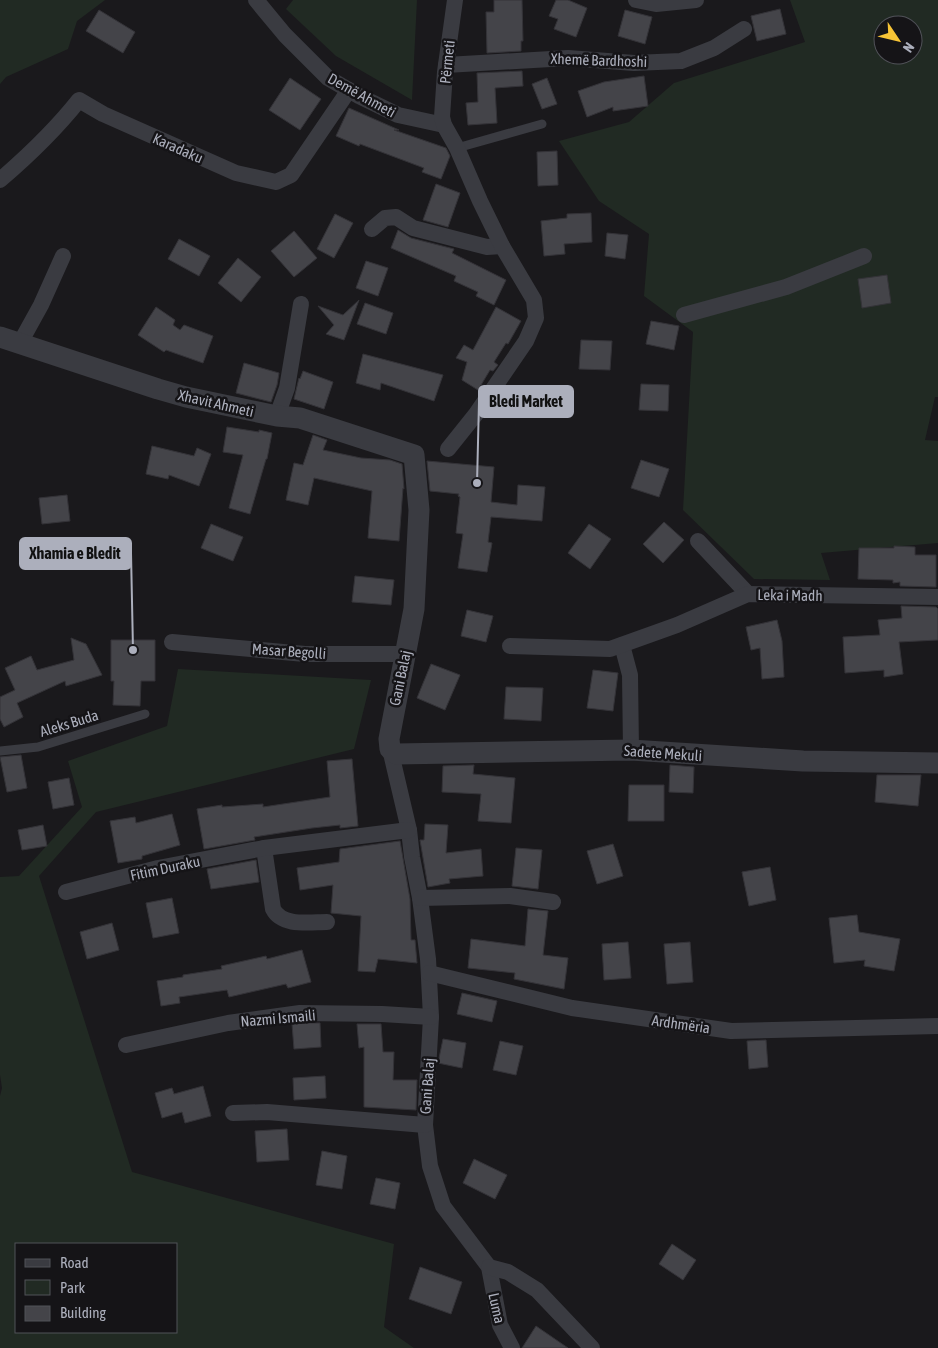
<svg xmlns="http://www.w3.org/2000/svg" width="938" height="1348" font-family="'Asap Condensed',sans-serif">
  <style>
    .green { fill: #212a23; fill-rule: evenodd }
    .building { fill: #444449; stroke: #343338 }
    .lines { fill: none; stroke-linecap: round; stroke-linejoin: round }
    .service { stroke: #3a3b41; stroke-width: 9 }
    .minor { stroke: #3a3b41; stroke-width: 16 }
    .tertiary { stroke: #3a3b41; stroke-width: 21 }
    .labels { text-anchor: middle; dominant-baseline: central; stroke-width: 5; stroke-linejoin: round; paint-order: stroke }
    .street-label { font-size: 15px; fill: #acafbc; stroke: #151417 }
    .leader { fill: none; stroke: #acafbc; stroke-width: 2 }
    .callout-dot { fill: #acafbc; stroke: #151417; stroke-width: 2 }
    .callout { fill: #acafbc; stroke: #acafbc; stroke-width: 2 }
    .callout-label { font-size: 16px; text-anchor: middle; font-weight: bold; fill: #111 }
  </style>
  <rect width="100%" height="100%" fill="#1a191c"/>
  <g class="green">
    <path d="M0,0H105L77,21L68,49L6,77L0,84Z"/>
    <path d="M293,0H417L412,100L336,56L286,9Z"/>
    <path d="M790,0H938V397H935L925,440L938,441V543L821,553L830,580L754,579L683,510L693,332L644,296L649,234L599,201L559,141L629,122L674,83L805,42ZM883,25H913V55H883Z"/>
    <path d="M178,669L371,680L354,749L96,812L39,876L132,1172L394,1244L384,1327L414,1348H0V1096L2,1088L0,1075V877L19,876L82,807L68,761L167,726ZM16,1244H176V1332H16Z"/>
  </g>
  <g class="building">
    <path d="M494,0H522L523,41H521V51L487,53L486,12H494Z"/>
    <path d="M556,0H568L587,8L576,37L554,29L558,19L549,16Z"/>
    <path d="M780,9L786,34L757,41L751,16Z"/>
    <path d="M99,10L135,32L123,53L86,31Z"/>
    <path d="M625,10L652,17L645,44L618,36Z"/>
    <path d="M522,71L523,86L495,88L497,123L468,125L466,103L478,102L477,73Z"/>
    <path d="M644,76L648,106L613,111V107L587,117L578,91L604,82Z"/>
    <path d="M290,78L321,99L300,130L269,110Z"/>
    <path d="M547,78L557,104L542,109L532,84Z"/>
    <path d="M349,108L399,130H394L446,148L450,156L441,179L422,172L424,168L360,144L359,146L336,136Z"/>
    <path d="M557,151L558,185L538,186L537,152Z"/>
    <path d="M436,184L460,193L448,227L423,220Z"/>
    <path d="M591,213L592,242L564,244L565,254L544,256L541,221L567,218V214Z"/>
    <path d="M335,214L353,223L334,258L317,249Z"/>
    <path d="M398,230L411,238L454,249L452,253L506,280L494,305L476,296L478,292L454,281L456,276L391,248Z"/>
    <path d="M294,231L317,258L294,277L271,251Z"/>
    <path d="M607,233L628,235L625,259L605,256Z"/>
    <path d="M179,239L210,256L199,276L168,259Z"/>
    <path d="M238,258L261,277L241,302L218,283Z"/>
    <path d="M366,261L388,268L378,296L356,288Z"/>
    <path d="M887,275L891,303L862,308L858,279Z"/>
    <path d="M359,300L344,340L326,334L334,325L318,306L343,315Z"/>
    <path d="M365,303L393,313L386,334L357,324Z"/>
    <path d="M156,307L175,320L173,325L180,330L184,325L213,336L203,363L166,350L164,352L138,335Z"/>
    <path d="M496,307L521,321L508,344L506,343L494,362L498,365L493,371L490,370L478,390L462,380L467,362L456,358L464,345L473,350Z"/>
    <path d="M651,321L679,326L674,350L646,344Z"/>
    <path d="M581,340L612,341L610,370L579,369Z"/>
    <path d="M363,354L443,375L434,401L381,383L380,390L356,383Z"/>
    <path d="M244,363L279,373L277,385L271,402L236,393Z"/>
    <path d="M303,371L333,382L324,409L294,399L299,378L300,379Z"/>
    <path d="M641,384L669,385L668,411L639,410Z"/>
    <path d="M227,427L259,432V430L272,433L267,459H266L250,514L229,508L243,455L223,452Z"/>
    <path d="M313,435L327,440L323,450L361,458L390,460L402,464L404,489L403,488L399,541L368,538L372,491L314,478L308,505L286,500L294,463L303,465Z"/>
    <path d="M152,446L194,456L197,448L211,454L199,486L169,475L168,479L146,474Z"/>
    <path d="M641,460L669,469L659,497L631,488Z"/>
    <path d="M427,461L494,467L491,502L517,505L518,485L545,487L542,521L491,517L488,542L492,543L487,572L458,568L463,534L456,533L460,497L458,496L459,494L430,491Z"/>
    <path d="M67,495L70,521L42,524L39,498Z"/>
    <path d="M664,522L684,540L663,563L643,544Z"/>
    <path d="M211,524L243,537L233,561L201,548Z"/>
    <path d="M589,524L611,539L590,569L568,553Z"/>
    <path d="M894,546L915,547V555H936V587L900,586V582L893,583V580L858,579L859,548H894Z"/>
    <path d="M355,576L394,580L391,605L352,602Z"/>
    <path d="M901,606L936,607L938,609V640L899,642L903,674L884,677V670L845,673L843,637L880,635L878,620L902,618Z"/>
    <path d="M467,610L493,616L486,642L461,636Z"/>
    <path d="M777,620L782,641L784,677L762,679L760,648L751,650L746,627Z"/>
    <path d="M71,638L86,644L102,675L66,686L65,681L17,703L23,717L4,727L0,719V697L15,690L5,668L31,656L37,670L74,660Z"/>
    <path d="M111,640H155V681H141L140,706L113,705L114,681H111Z"/>
    <path d="M431,664L460,675L445,710L417,698Z"/>
    <path d="M593,670L618,673L613,711L587,708Z"/>
    <path d="M506,687L543,688L541,721L504,719Z"/>
    <path d="M21,755L27,788L7,792L0,757Z"/>
    <path d="M352,759L358,826L340,828V825L312,828L254,837L255,840L204,849L197,809L222,805V807L263,804V807L330,797L327,761Z"/>
    <path d="M474,765L473,774L515,778L511,823L478,821L481,794L442,792L443,766Z"/>
    <path d="M670,765L694,767L693,793L669,792Z"/>
    <path d="M877,775H921L918,806L875,802Z"/>
    <path d="M69,778L74,805L53,809L48,782Z"/>
    <path d="M629,785H664V821H628Z"/>
    <path d="M172,814L180,845L142,856V859L118,863L110,821L135,817L136,823Z"/>
    <path d="M425,824L448,825L446,853L481,849L483,876L449,879L450,883L428,887L420,840H424Z"/>
    <path d="M43,825L47,846L22,850L18,830Z"/>
    <path d="M400,841L410,899L411,940H415L417,963L378,959L375,972L358,971L361,916L331,913L333,885L300,890L297,868L339,862L340,849Z"/>
    <path d="M613,844L623,876L597,884L587,851Z"/>
    <path d="M516,848L542,850L538,889L512,886Z"/>
    <path d="M256,860L259,882L211,889L207,869Z"/>
    <path d="M770,867L776,900L749,906L742,872Z"/>
    <path d="M172,898L179,933L153,938L146,903Z"/>
    <path d="M528,909L548,911L543,955L568,958L564,989L514,979L515,973L468,968L471,939L525,946Z"/>
    <path d="M857,915L859,932L900,939L894,971L864,966L865,960L834,963L829,918Z"/>
    <path d="M112,923L119,950L87,959L80,932Z"/>
    <path d="M628,942L631,978L604,980L602,944Z"/>
    <path d="M690,942L693,982L667,984L664,944Z"/>
    <path d="M302,950L311,982L288,988L286,984L229,997L227,990L179,997L180,1003L161,1006L157,981L183,977V975L222,969L221,966L266,956L267,959Z"/>
    <path d="M462,993L497,1001L492,1022L457,1014Z"/>
    <path d="M301,1023H320L321,1047L294,1049L292,1024Z"/>
    <path d="M357,1024H381L383,1052H394L393,1080H417L416,1110L364,1107V1047L359,1048Z"/>
    <path d="M443,1039L466,1043L462,1068L438,1063Z"/>
    <path d="M766,1040L768,1067L749,1069L747,1041Z"/>
    <path d="M500,1041L523,1046L516,1075L493,1070Z"/>
    <path d="M325,1076L326,1098L294,1100L293,1078Z"/>
    <path d="M203,1086L211,1116L185,1123L182,1112L162,1118L155,1093L172,1088L174,1094Z"/>
    <path d="M287,1129L289,1160L257,1162L255,1131Z"/>
    <path d="M322,1151L347,1156L342,1189L316,1185Z"/>
    <path d="M474,1159L507,1175L495,1199L463,1183Z"/>
    <path d="M376,1178L400,1183L395,1209L370,1204Z"/>
    <path d="M672,1244L696,1260L683,1280L659,1264Z"/>
    <path d="M420,1267L462,1282L451,1314L409,1299Z"/>
    <path d="M536,1326L568,1348H522Z"/>
  </g>
  <g class="lines">
    <g class="service">
      <path d="M457,148L542,124"/>
      <path d="M0,751L38,747L145,714"/>
    </g>
    <g class="minor">
      <path d="M256,0L285,35L328,78L359,96L398,115L444,125"/>
      <path d="M636,0L656,4L696,0"/>
      <path d="M446,65L568,58L634,63L681,61L714,48L744,29"/>
      <path d="M0,180C28,156 56,129 79,100L103,114L236,173L276,182L291,175L349,90"/>
      <path d="M372,229L385,218L396,217L413,228L487,247L502,246"/>
      <path d="M684,315L786,287L864,256"/>
      <path d="M20,343L41,305L63,256"/>
      <path d="M277,416L287,388L301,304"/>
      <path d="M448,449L476,414L526,341L536,318L534,300L502,246L480,201L457,148L444,125L442,117L445,72L455,0"/>
      <path d="M698,541L748,594"/>
      <path d="M172,642L305,654H406"/>
      <path d="M622,645L630,675L631,750"/>
      <path d="M510,646L610,649L677,625L748,594L938,597"/>
      <path d="M390,749L409,830L412,857L420,898L428,959L431,1017L425,1125L430,1166L443,1206L489,1267L500,1325L512,1348"/>
      <path d="M264,848L273,909C282,927 310,922 327,922"/>
      <path d="M66,892L158,868L264,848L409,830"/>
      <path d="M420,898L510,896L553,902"/>
      <path d="M429,973L572,1008L731,1031L938,1026"/>
      <path d="M126,1045L228,1023L300,1013L382,1014L431,1017"/>
      <path d="M233,1113L267,1112L425,1125"/>
      <path d="M489,1267L508,1272L537,1290L592,1348"/>
    </g>
    <path class="tertiary" d="M0,337L158,389L186,397L277,416L300,418L414,455L419,510L414,609L389,739L390,749L396,754L631,750L803,761L938,763"/>
  </g>
  <g class="labels">
    <g class="street-label">
      <text transform="translate(599 60) rotate(2)">Xhemë Bardhoshi</text>
      <text transform="translate(447 62) rotate(-84)">Përmeti</text>
      <text transform="translate(362 95) rotate(29)">Demë Ahmeti</text>
      <text transform="translate(178 148) rotate(24)">Karadaku</text>
      <text transform="translate(216 403) rotate(13)">Xhavit Ahmeti</text>
      <text transform="translate(790 595) rotate(1)">Leka i Madh</text>
      <text transform="translate(289 651) rotate(4)">Masar Begolli</text>
      <text transform="translate(400 678) rotate(-78)">Gani Balaj</text>
      <text transform="translate(69 723) rotate(-17)">Aleks Buda</text>
      <text transform="translate(663 753) rotate(4)">Sadete Mekuli</text>
      <text transform="translate(165 868) rotate(-12)">Fitim Duraku</text>
      <text transform="translate(278 1018) rotate(-5)">Nazmi Ismaili</text>
      <text transform="translate(681 1024) rotate(8)">Ardhmëria</text>
      <text transform="translate(427 1086) rotate(-86)">Gani Balaj</text>
      <text transform="translate(497 1308) rotate(77)">Luma</text>
    </g>
  </g>
  <path class="leader" d="M477 483L479 402M133 650L131 553"/>
  <g class="callout-dot">
    <circle cx="477" cy="483" r="5"/>
    <circle cx="133" cy="650" r="5"/>
  </g>
  <g class="callout">
    <rect x="479" y="386" width="94" height="31" rx="5"/>
    <rect x="20" y="538" width="111" height="31" rx="5"/>
  </g>
  <g class="callout-label">
    <text x="526" y="407">Bledi Market</text>
    <text x="75" y="559">Xhamia e Bledit</text>
  </g>
  <rect x="15" y="1243" width="162" height="90" fill="#151417" stroke="#515259"/>
  <rect x="25" y="1259" width="25" height="8" fill="#3a3b41" stroke="#515259"/>
  <text x="60" y="1268" font-size="15" fill="#acafbc">Road</text>
  <rect x="25" y="1280" width="25" height="15" fill="#212a23" stroke="#515259"/>
  <text x="60" y="1293" font-size="15" fill="#acafbc">Park</text>
  <rect x="25" y="1306" width="25" height="15" fill="#444449" stroke="#515259"/>
  <text x="60" y="1318" font-size="15" fill="#acafbc">Building</text>
  <g transform="translate(898 40) rotate(125)"><circle r="24" fill="#151417" stroke="#515259"/>
  <path d="M0-4L9 19L0 12L-9 19Z" fill="#f7c436"/>
  <text y="-8" font-size="14" font-weight="bold" text-anchor="middle" fill="#acafbc">N</text>
  </g>
</svg>
